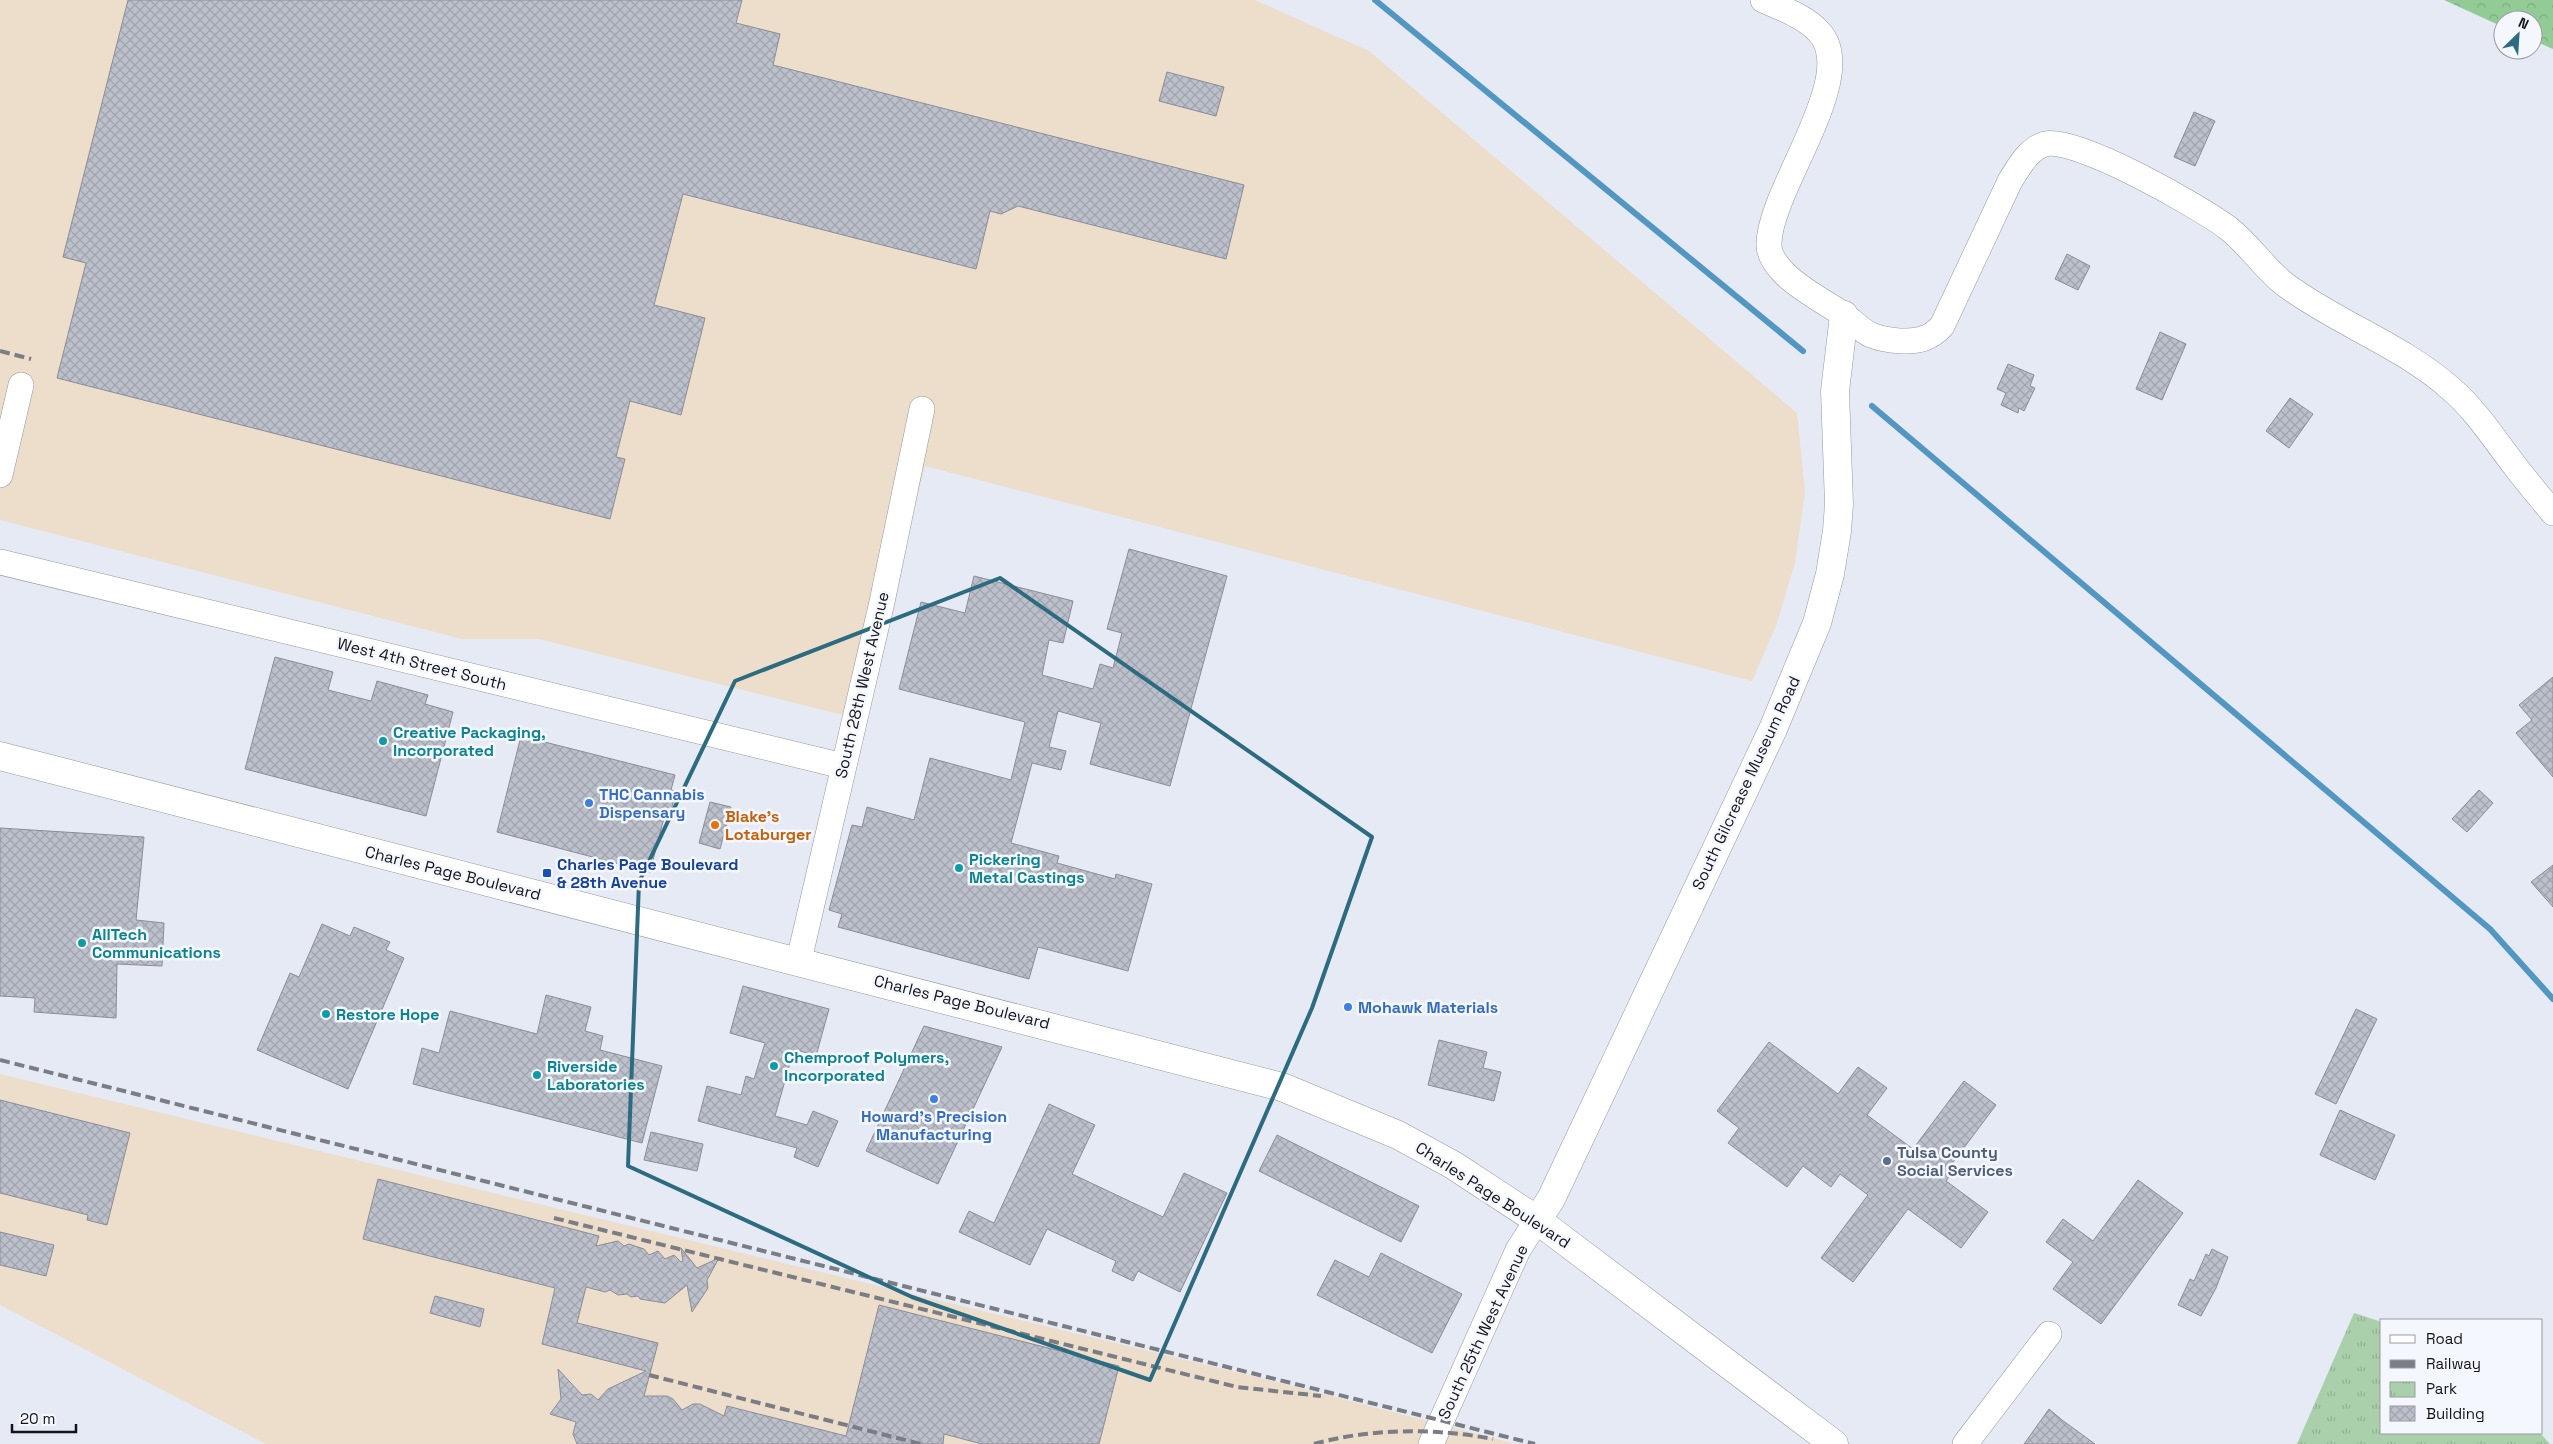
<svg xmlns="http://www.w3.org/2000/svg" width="2553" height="1444" font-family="'Space Grotesk',sans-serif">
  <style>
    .industrial { fill: #edddcb }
    .forest { fill: url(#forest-crowns) }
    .park { fill: url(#park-tufts) }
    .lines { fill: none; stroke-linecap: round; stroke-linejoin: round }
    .stream { stroke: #5296c2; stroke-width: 6 }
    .building { fill: url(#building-cross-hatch); stroke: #8a8d97 }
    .minor-casing { stroke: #9498a2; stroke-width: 26 }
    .major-casing { stroke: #9498a2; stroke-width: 29 }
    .minor { stroke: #fff; stroke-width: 25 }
    .major { stroke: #fff; stroke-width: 28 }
    .rail { stroke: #7b7d85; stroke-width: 4; stroke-dasharray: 10 5; stroke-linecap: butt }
    .marked { fill: none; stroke: #2c6b80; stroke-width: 4; stroke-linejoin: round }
    .culture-dot { fill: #0f9aa8; stroke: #f5f7fe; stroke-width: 2 }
    .shop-dot { fill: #3f7fe0; stroke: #f5f7fe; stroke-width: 2 }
    .food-dot { fill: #e8710a; stroke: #f5f7fe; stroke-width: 2 }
    .transit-dot { fill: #1a4fb4; stroke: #f5f7fe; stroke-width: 2 }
    .service-dot { fill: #5c6f8a; stroke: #f5f7fe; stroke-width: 2 }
    .labels { text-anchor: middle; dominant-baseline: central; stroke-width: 5; stroke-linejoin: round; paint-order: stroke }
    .street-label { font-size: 16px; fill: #131418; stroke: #f5f7fe }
    .culture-label { font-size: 16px; font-weight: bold; fill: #0d838f; stroke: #f5f7fe; text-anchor: start }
    .shop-label { font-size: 16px; font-weight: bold; fill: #366cbe; stroke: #f5f7fe; text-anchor: start }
    .food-label { font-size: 16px; font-weight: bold; fill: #c56008; stroke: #f5f7fe; text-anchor: start }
    .transit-label { font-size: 16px; font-weight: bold; fill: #164399; stroke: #f5f7fe; text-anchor: start }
    .service-label { font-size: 16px; font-weight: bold; fill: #4e5e75; stroke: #f5f7fe; text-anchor: start }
  </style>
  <defs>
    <pattern id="forest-crowns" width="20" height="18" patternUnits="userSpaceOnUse" patternTransform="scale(1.25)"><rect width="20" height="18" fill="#92cb95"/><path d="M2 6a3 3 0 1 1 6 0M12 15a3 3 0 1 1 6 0" fill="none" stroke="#7dad80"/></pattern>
    <pattern id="park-tufts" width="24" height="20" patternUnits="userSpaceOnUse" patternTransform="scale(1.25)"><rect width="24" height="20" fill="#a9d0aa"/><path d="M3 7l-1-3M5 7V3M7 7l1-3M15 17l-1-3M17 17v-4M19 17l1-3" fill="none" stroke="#91b292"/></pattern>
    <pattern id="building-cross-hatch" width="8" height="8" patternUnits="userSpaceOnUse" patternTransform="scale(1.25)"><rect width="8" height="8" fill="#bcc0cb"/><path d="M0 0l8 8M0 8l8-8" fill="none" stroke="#a1a4ae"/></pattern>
  </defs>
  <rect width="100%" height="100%" fill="#e6eaf5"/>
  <g class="industrial">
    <path d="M0,0H1255L1369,51L1797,413L1805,492L1795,563L1776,626L1752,681L925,466L863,720L539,639H462L0,520Z"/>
    <path d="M0,1074L1281,1383L1516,1444H266L0,1305Z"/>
  </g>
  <path class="forest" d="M2444,0H2553V49L2533,40V20H2503V27Z"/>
  <path class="park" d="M2354,1313L2382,1322V1433H2540L2550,1444H2297Z"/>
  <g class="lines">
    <g class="stream">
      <path d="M1375,0L1803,351"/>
      <path d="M1872,406L2490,929L2553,999"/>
    </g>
  </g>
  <g class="building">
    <path d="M128,0H742L736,23L780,34L773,65L1244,185L1226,259L1018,206L1001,214L990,211L976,269L683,194L654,305L705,318L681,415L630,401L616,457L625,459L610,519L57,378L86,263L63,257Z"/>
    <path d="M1167,72L1224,87L1216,116L1159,101Z"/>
    <path d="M2194,112L2215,121L2195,166L2174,157Z"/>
    <path d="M2067,254L2090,266L2078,290L2055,279Z"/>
    <path d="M2160,332L2186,344L2162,400L2136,389Z"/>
    <path d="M2008,364L2034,375L2030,386L2035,388L2024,411L2019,408L2018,413L2001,405L2006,393L1997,389Z"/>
    <path d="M2290,398L2313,414L2289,448L2266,431Z"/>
    <path d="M1129,549L1227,576L1170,786L1090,764L1101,723L1058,711L1049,747L1066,751L1061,770L1032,763L1011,843L1059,856L1057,863L1115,879L1116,874L1152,884L1128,971L1038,947L1029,979L838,927L842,914L829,910L852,825L862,827L867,807L914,820L930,758L1011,780L1025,722L899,689L921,602L965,613L974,576L1073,601L1063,643L1049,640L1042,675L1093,689L1100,664L1113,668L1122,633L1107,629Z"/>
    <path d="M275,657L333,672L328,690L371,701L377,681L428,695L425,704L453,712L426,816L245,769Z"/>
    <path d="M2553,677V777L2516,733L2532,720L2519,705Z"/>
    <path d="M521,736L675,775L671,790L676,791L670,815L665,814L650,872L497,832Z"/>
    <path d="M2479,790L2493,803L2467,832L2452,819Z"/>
    <path d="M710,802L731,807L720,849L699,843Z"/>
    <path d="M0,828L144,837L136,920L164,923L162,966L117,964L116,1018L34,1012L35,998L0,996Z"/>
    <path d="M2553,865V907L2531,882Z"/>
    <path d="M322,924L350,936L354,927L390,942L386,950L404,958L348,1089L257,1050L290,973L299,977Z"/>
    <path d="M743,986L829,1009L816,1056L794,1049L775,1116L807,1125L813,1111L838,1121L818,1167L794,1157L797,1148L698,1121L707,1086L741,1095L746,1076L754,1079L765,1043L730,1033Z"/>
    <path d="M546,995L591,1007L585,1031L603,1036L600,1050L662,1066L642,1143L413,1084L422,1048L439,1053L450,1011L537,1034Z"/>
    <path d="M2356,1009L2377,1019L2336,1104L2315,1094Z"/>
    <path d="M924,1026L1002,1047L938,1184L866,1151Z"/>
    <path d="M1439,1040L1487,1052L1483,1068L1501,1072L1494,1101L1428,1085Z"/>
    <path d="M1769,1042L1838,1094L1858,1067L1887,1088L1867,1115L1913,1149L1964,1081L1996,1105L1948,1169L1953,1172L1946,1181L1988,1212L1961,1248L1908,1209L1853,1282L1821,1258L1868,1195L1840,1174L1831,1187L1803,1166L1787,1187L1728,1143L1739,1128L1717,1111Z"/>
    <path d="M0,1100L130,1133L107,1225L87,1220L88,1215L0,1193Z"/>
    <path d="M1049,1104L1095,1125L1072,1174L1163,1217L1184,1173L1227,1193L1180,1292L1138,1271L1133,1281L1112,1271L1116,1261L1047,1229L1030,1265L959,1232L969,1211L994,1223Z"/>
    <path d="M2340,1110L2395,1135L2375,1180L2320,1155Z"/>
    <path d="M651,1132L703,1144L697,1171L644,1160Z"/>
    <path d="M1277,1135L1419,1206L1401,1242L1259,1171Z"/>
    <path d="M378,1179L599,1236L596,1246L618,1241L624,1246L629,1244L644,1249L649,1255L658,1251L665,1259L674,1255L681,1262L683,1261L681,1248L697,1268L719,1258L707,1280L708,1288L692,1312L687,1285L665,1303L640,1299L638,1296L631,1297L627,1294L618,1295L610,1290L605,1292L586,1287L577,1323L658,1343L644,1396H667L673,1399L682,1410L693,1404H700L724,1416L727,1406L846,1436L879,1305L1119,1366L1099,1444H982L944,1434L943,1444H577L573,1434L576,1422L550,1414L561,1399L558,1369L582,1395L591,1394L598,1400L608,1389L646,1371L542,1344L555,1288L363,1239Z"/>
    <path d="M2138,1180L2183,1213L2101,1324L2053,1289L2073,1262L2046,1242L2063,1219L2093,1241Z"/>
    <path d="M0,1232L54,1245L46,1276L0,1265Z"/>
    <path d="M2212,1249L2228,1257L2216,1288L2201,1316L2178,1305L2190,1279L2194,1281L2206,1254L2209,1256Z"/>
    <path d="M1381,1253L1462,1294L1432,1353L1317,1295L1335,1260L1369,1277Z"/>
    <path d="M435,1296L484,1309L480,1327L430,1313Z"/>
    <path d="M2049,1409L2062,1420L2095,1444H2024Z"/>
  </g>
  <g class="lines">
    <g class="minor-casing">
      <g id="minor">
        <path d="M1763,0C1781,8 1806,17 1819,32C1861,76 1768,191 1769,245C1769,256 1777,266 1785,274C1801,290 1825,302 1844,315C1852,321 1862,331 1871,335C1886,341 1913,344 1927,337C1933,335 1938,330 1942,326L2010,181C2019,167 2028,149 2045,144C2076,136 2200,207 2228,228C2250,245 2265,270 2287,286C2339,324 2401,345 2450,388C2476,410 2494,439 2515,466C2527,482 2540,497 2553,513"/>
        <path d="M0,475L21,385"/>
        <path d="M0,562L843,766"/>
        <path d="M799,960L882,602L922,409"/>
        <path d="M1431,1444L1518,1250L1537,1220"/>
        <path d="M1965,1444L2049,1334"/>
      </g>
    </g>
    <g class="major-casing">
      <g id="major">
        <path d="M0,756L1282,1087L1398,1135L1453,1165L1537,1220L1834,1444"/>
        <path d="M1537,1220L1551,1199L1773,729L1817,623L1830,574L1837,531L1839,504L1835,391L1844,315"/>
      </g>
    </g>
    <use href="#minor" class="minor"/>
    <use href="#major" class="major"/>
    <g class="rail">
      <path d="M0,351L31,359"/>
      <path d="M0,1060L1535,1444"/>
      <path d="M554,1218L1237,1387L1321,1396"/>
      <path d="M649,1375L921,1444"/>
      <path d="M1314,1444C1371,1428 1435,1428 1493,1439"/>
    </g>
  </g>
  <path class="marked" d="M1000,578L1372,837L1312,1008L1150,1380L912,1297L628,1166L639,882L735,681Z"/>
  <g class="culture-dot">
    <circle cx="383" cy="741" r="5"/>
    <circle cx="959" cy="868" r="5"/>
    <circle cx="82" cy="943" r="5"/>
    <circle cx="326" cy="1014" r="5"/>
    <circle cx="774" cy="1066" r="5"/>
    <circle cx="537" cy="1075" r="5"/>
  </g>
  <g class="shop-dot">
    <circle cx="589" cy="803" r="5"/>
    <circle cx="1348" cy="1007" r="5"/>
    <circle cx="934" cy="1099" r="5"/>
  </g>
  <circle class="food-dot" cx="715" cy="825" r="5"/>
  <rect class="transit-dot" x="542" y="868" width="10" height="10" rx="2.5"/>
  <circle class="service-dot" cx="1887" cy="1161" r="5"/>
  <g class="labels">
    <g class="street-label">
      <text transform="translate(422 664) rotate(14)">West 4th Street South</text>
      <text transform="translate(862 685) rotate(-77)">South 28th West Avenue</text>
      <text transform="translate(1746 783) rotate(-65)">South Gilcrease Museum Road</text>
      <text transform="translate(453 873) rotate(14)">Charles Page Boulevard</text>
      <text transform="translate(962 1002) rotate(14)">Charles Page Boulevard</text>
      <text transform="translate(1493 1195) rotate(33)">Charles Page Boulevard</text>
      <text transform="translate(1483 1332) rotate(-65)">South 25th West Avenue</text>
    </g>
    <g class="culture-label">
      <text x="393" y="732">Creative Packaging,<tspan x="393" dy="18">Incorporated</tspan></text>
      <text x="969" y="859">Pickering<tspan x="969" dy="18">Metal Castings</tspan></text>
      <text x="92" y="934">AllTech<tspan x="92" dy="18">Communications</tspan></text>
      <text x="336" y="1014">Restore Hope</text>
      <text x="784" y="1057">Chemproof Polymers,<tspan x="784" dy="18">Incorporated</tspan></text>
      <text x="547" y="1066">Riverside<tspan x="547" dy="18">Laboratories</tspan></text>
    </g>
    <g class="shop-label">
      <text x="599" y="794">THC Cannabis<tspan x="599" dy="18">Dispensary</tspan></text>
      <text x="1358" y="1007">Mohawk Materials</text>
      <text x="934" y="1116" text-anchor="middle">Howard's Precision<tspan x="934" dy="18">Manufacturing</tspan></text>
    </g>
    <g class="food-label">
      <text x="725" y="816">Blake's<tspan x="725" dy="18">Lotaburger</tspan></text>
    </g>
    <g class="transit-label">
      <text x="557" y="864">Charles Page Boulevard<tspan x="557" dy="18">&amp; 28th Avenue</tspan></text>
    </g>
    <g class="service-label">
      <text x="1897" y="1152">Tulsa County<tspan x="1897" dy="18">Social Services</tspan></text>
    </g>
  </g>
  <rect x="2380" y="1319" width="162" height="115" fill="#f5f7fe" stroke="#9b9ca2"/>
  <rect x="2390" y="1335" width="25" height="8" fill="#ffffff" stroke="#9b9ca2"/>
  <text x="2426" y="1344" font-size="15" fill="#131418">Road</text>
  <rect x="2390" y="1360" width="25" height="8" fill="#7b7d85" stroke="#9b9ca2"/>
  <text x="2426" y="1369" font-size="15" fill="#131418">Railway</text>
  <rect x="2390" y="1382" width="25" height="15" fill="url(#park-tufts)" stroke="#9b9ca2"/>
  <text x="2426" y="1394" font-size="15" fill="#131418">Park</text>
  <rect x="2390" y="1406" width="25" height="15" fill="url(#building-cross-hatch)" stroke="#9b9ca2"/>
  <text x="2426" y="1419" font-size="15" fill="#131418">Building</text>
  <g transform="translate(2518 35) rotate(25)"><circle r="24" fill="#f5f7fe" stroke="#9b9ca2"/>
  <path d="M0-4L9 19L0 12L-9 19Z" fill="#2c6b80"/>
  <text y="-8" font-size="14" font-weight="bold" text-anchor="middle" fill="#131418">N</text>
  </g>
  <path d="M12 1424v8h64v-8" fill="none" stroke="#131418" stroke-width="2.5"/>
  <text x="20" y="1424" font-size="15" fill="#131418" stroke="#f5f7fe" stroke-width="4" paint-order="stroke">20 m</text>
</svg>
